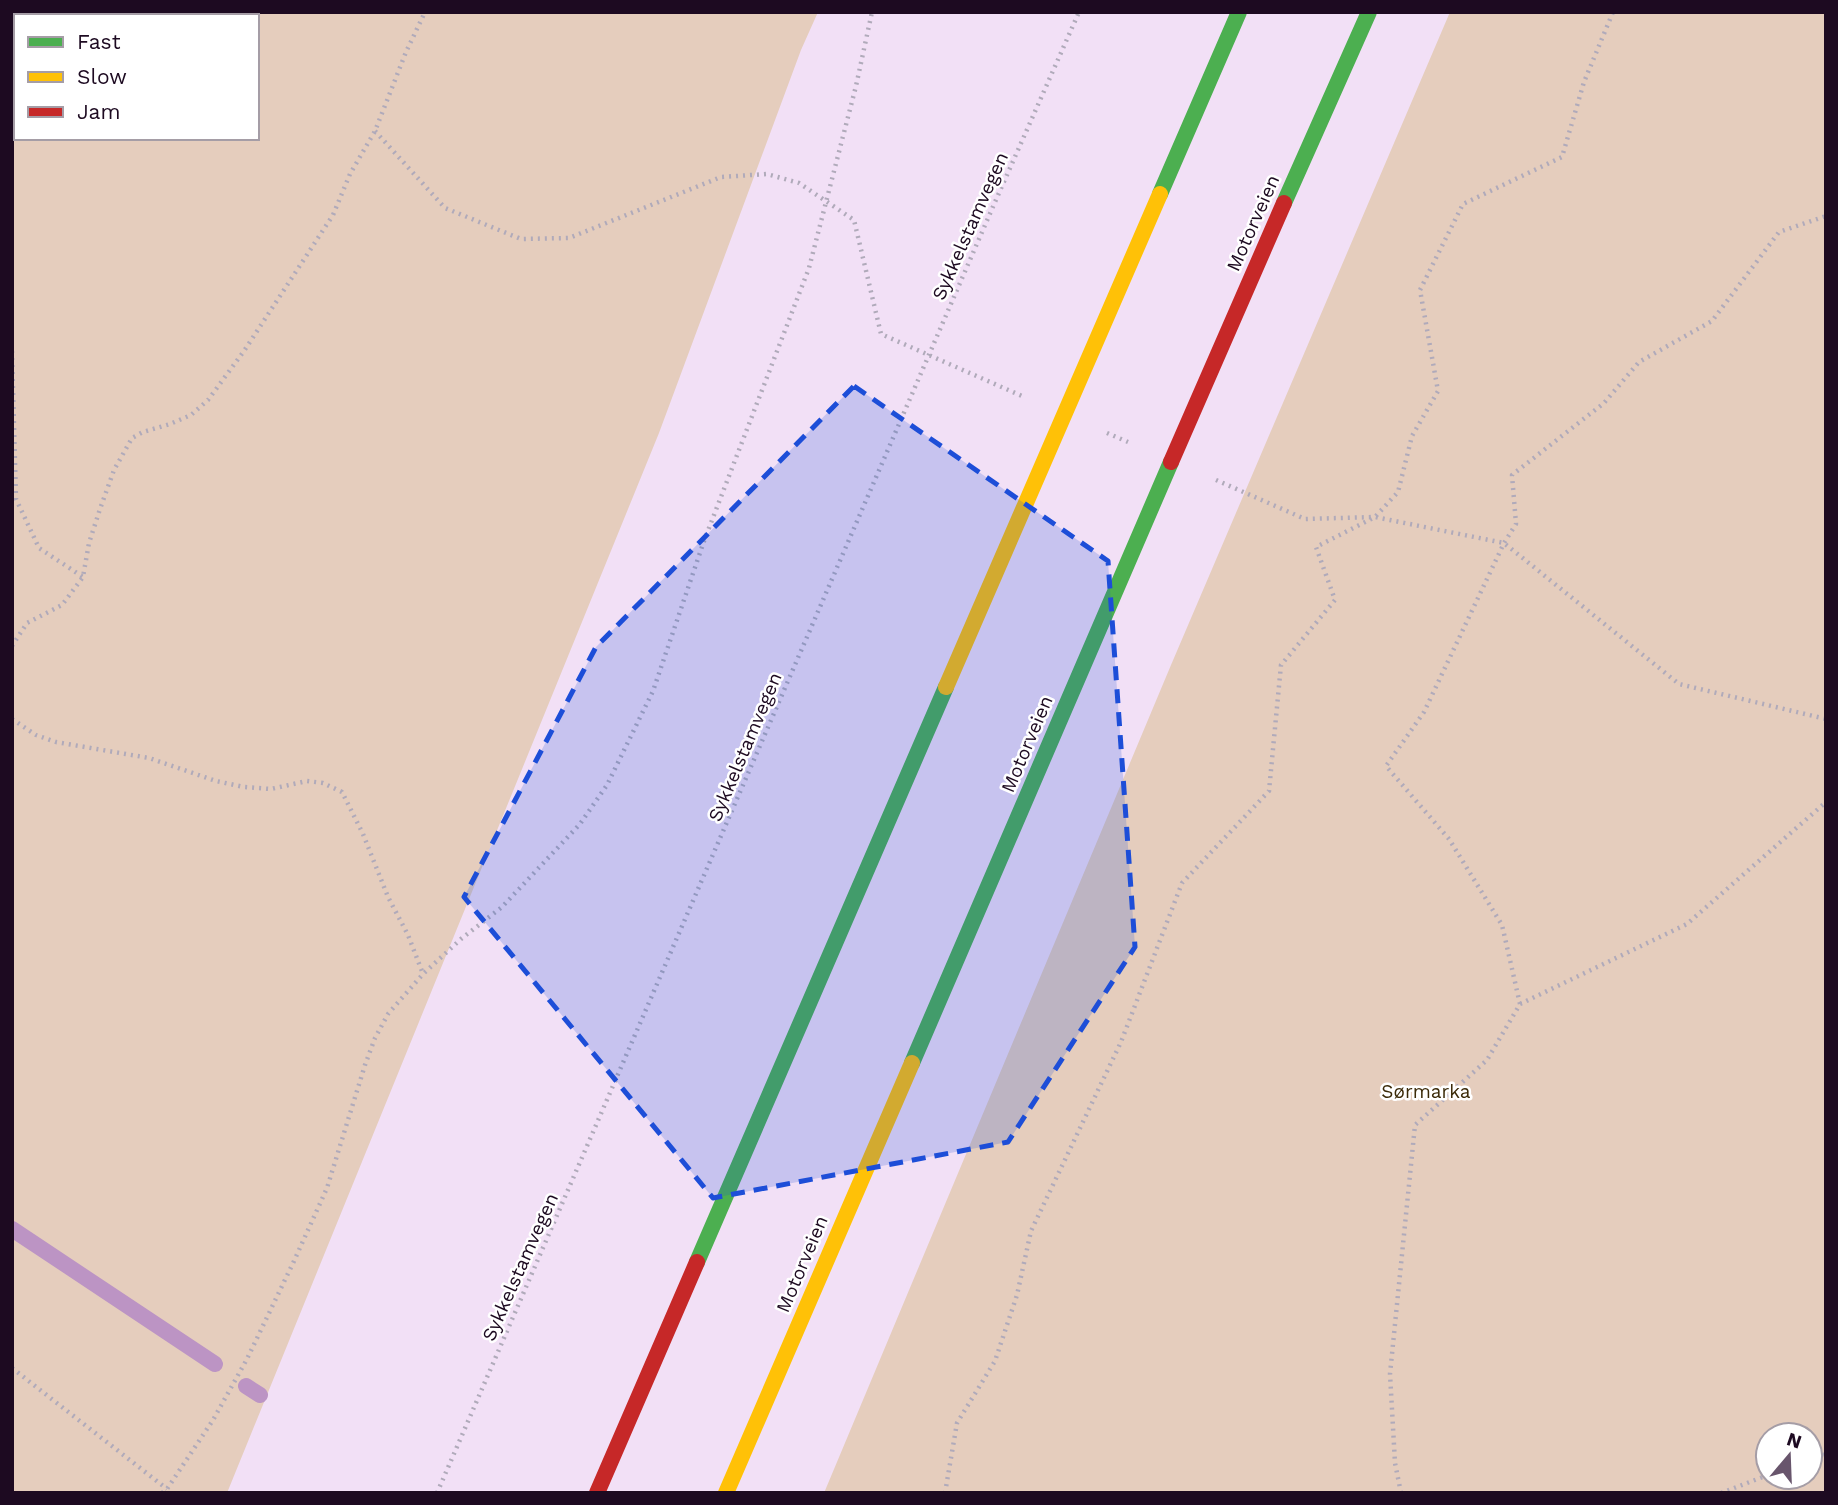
<svg xmlns="http://www.w3.org/2000/svg" width="1838" height="1505" font-family="'Work Sans',sans-serif">
  <style>
    .green { fill: #e5cdbd; fill-rule: evenodd }
    .lines { fill: none; stroke-linecap: round; stroke-linejoin: round }
    .stream { stroke: #bc94c4; stroke-width: 16 }
    .path { stroke: #b0aaba; stroke-width: 4.5; stroke-dasharray: 2 5; stroke-linecap: butt }
    .fast { stroke: #4caf50; stroke-width: 16 }
    .slow { stroke: #ffc107; stroke-width: 16 }
    .jam { stroke: #c62828; stroke-width: 16 }
    .marked { fill: #1d4ed8; fill-opacity: 0.2; stroke: #1d4ed8; stroke-width: 5; stroke-dasharray: 14 9; stroke-linejoin: round }
    .labels { text-anchor: middle; dominant-baseline: central; stroke-width: 5; stroke-linejoin: round; paint-order: stroke }
    .street-label { font-size: 19px; fill: #1d0a21; stroke: #fff }
    .park-label { font-size: 19px; fill: #3b2a08; stroke: #fff }
  </style>
  <rect width="100%" height="100%" fill="#f2e0f6"/>
  <g class="green">
    <path d="M69,12H818L801,50L659,433L227,1493H12V86H14L16,84V138H257V16H67Z"/>
    <path d="M1450,12H1826V1493H824L1171,665ZM1768,1435H1810V1477H1768Z"/>
  </g>
  <g class="lines">
    <g class="stream">
      <path d="M12,1229L215,1364"/>
      <path d="M246,1386L260,1395"/>
    </g>
    <g class="path">
      <path d="M38,16L40,12"/>
      <path d="M12,60L16,57"/>
      <path d="M375,131L445,208L521,239L569,238L721,177L767,174L799,183L854,220L881,334L1022,396"/>
      <path d="M12,351L16,499L39,548L83,577"/>
      <path d="M1107,433L1128,442"/>
      <path d="M1216,480L1305,519L1375,517L1504,543L1679,684L1826,719"/>
      <path d="M12,646L27,623L62,605L83,577L89,543L100,509L114,470L132,438L143,432L170,424L191,415L208,400L244,351L333,215L350,174L375,131L406,52L425,12"/>
      <path d="M12,719L36,735L56,742L149,758L216,781L244,787L271,789L307,781L323,783L342,792L363,834L388,897L408,935L423,974"/>
      <path d="M1520,1004L1687,924L1826,802"/>
      <path d="M12,1368L167,1489"/>
      <path d="M1810,1460L1826,1454"/>
      <path d="M162,1493L167,1489L213,1420L247,1359L294,1261L327,1188L365,1065L375,1038L388,1014L423,974L461,939L502,907L580,824L607,785L653,691L704,541L809,268L856,86L872,12"/>
      <path d="M437,1493L995,202L1079,12"/>
      <path d="M945,1493L957,1423L995,1361L1017,1295L1031,1231L1121,1042L1182,883L1269,791L1281,665L1335,600L1316,547L1375,517L1398,492L1412,436L1438,391L1420,290L1463,204L1562,157L1584,82L1613,12"/>
      <path d="M1401,1493L1395,1463L1390,1374L1415,1125L1487,1060L1520,1004L1502,925L1449,839L1386,766L1424,712L1504,543L1516,524L1512,475L1604,403L1639,362L1712,321L1779,232L1826,216"/>
      <path d="M1721,1493L1768,1475"/>
    </g>
    <g class="fast">
      <path d="M1160,194L1239,12"/>
      <path d="M1284,203L1369,12"/>
      <path d="M912,1063L1171,462"/>
      <path d="M697,1262L946,687"/>
    </g>
    <g class="slow">
      <path d="M946,687L1160,194"/>
      <path d="M726,1493L912,1063"/>
    </g>
    <g class="jam">
      <path d="M1171,462L1284,203"/>
      <path d="M597,1493L697,1262"/>
    </g>
  </g>
  <path class="marked" d="M854,386L1108,561L1135,947L1008,1142L713,1198L464,897L596,647Z"/>
  <g class="labels">
    <g class="street-label">
      <text transform="translate(1253 223) rotate(-66)">Motorveien</text>
      <text transform="translate(970 226) rotate(-66)">Sykkelstamvegen</text>
      <text transform="translate(1027 744) rotate(-67)">Motorveien</text>
      <text transform="translate(745 747) rotate(-67)">Sykkelstamvegen</text>
      <text transform="translate(802 1264) rotate(-67)">Motorveien</text>
      <text transform="translate(520 1267) rotate(-66)">Sykkelstamvegen</text>
    </g>
    <g class="park-label">
      <text x="1426" y="1091">Sørmarka</text>
    </g>
  </g>
  <rect width="1838" height="1505" fill="none" stroke="#1d0a21" stroke-width="28"/>
  <rect x="14" y="14" width="245" height="126" fill="#ffffff" stroke="#a59da6" stroke-width="2"/>
  <rect x="28" y="37" width="35" height="10" fill="#4caf50" stroke="#a59da6" stroke-width="2"/>
  <text x="77" y="49" font-size="21" fill="#1d0a21">Fast</text>
  <rect x="28" y="72" width="35" height="10" fill="#ffc107" stroke="#a59da6" stroke-width="2"/>
  <text x="77" y="84" font-size="21" fill="#1d0a21">Slow</text>
  <rect x="28" y="107" width="35" height="10" fill="#c62828" stroke="#a59da6" stroke-width="2"/>
  <text x="77" y="119" font-size="21" fill="#1d0a21">Jam</text>
  <g transform="translate(1789 1456) rotate(19)"><circle r="33" fill="#ffffff" stroke="#a59da6" stroke-width="2"/>
  <path d="M0-5L12 26L0 18L-12 26Z" fill="#68556c"/>
  <text y="-10" font-size="19" font-weight="bold" text-anchor="middle" fill="#1d0a21">N</text>
  </g>
</svg>
